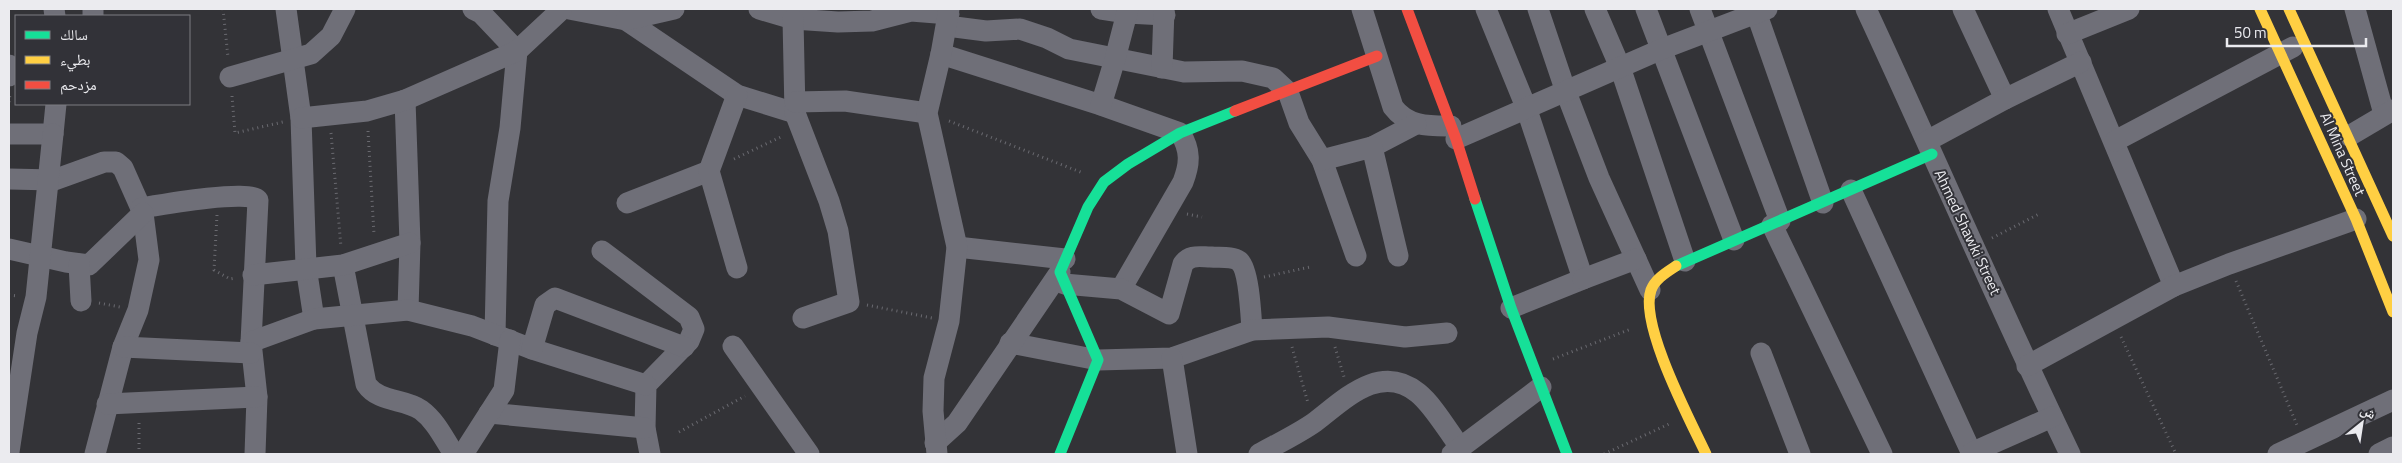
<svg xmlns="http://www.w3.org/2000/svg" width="2402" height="463" font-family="'Titillium Web','Noto Naskh Arabic',sans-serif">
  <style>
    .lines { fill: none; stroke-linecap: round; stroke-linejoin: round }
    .path { stroke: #6a6a70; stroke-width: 3; stroke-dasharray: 1 4; stroke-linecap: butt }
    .street { stroke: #6f6f78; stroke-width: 21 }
    .fast { stroke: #16e098; stroke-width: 11 }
    .slow { stroke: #ffcf43; stroke-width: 11 }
    .jam { stroke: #f24e42; stroke-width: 11 }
    .labels { text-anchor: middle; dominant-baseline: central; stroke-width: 4; stroke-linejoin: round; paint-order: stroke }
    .street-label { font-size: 15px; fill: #ebebef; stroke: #323238 }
  </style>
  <rect width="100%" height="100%" fill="#333337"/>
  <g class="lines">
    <g class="path">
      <path d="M223,9L228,57"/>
      <path d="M232,96L235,133L283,122"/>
      <path d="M9,102L10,94"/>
      <path d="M949,121L1083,173"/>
      <path d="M368,131L374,234"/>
      <path d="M331,133L341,247"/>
      <path d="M734,159L783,136"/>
      <path d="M1187,214L1202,217"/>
      <path d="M217,215L214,270L230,279L236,278"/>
      <path d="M1992,238L2039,214"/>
      <path d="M1264,277L1310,267"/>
      <path d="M2236,281L2297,425"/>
      <path d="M9,295L18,296"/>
      <path d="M99,303L120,307"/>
      <path d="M867,305L932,318"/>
      <path d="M2121,337L2176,454"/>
      <path d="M1292,347L1308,403"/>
      <path d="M1335,347L1344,377"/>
      <path d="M1553,359L1631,329"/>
      <path d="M679,432L745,396"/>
      <path d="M139,454V420"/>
      <path d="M1604,454L1669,424"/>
    </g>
    <g class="street">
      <path d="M54,9L55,16"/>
      <path d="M286,9L301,118L306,267L314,319"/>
      <path d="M473,9L481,13L517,51L510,128L498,201L495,335"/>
      <path d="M569,9L626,20L737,95L795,113"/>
      <path d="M759,9L793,19L838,22L872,21L911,11L949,14"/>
      <path d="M1101,9L1127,13L1165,15"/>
      <path d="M1362,9L1393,107C1408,127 1429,126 1451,126"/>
      <path d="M1486,9L1526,107L1583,279L1511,308"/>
      <path d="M1538,9L1566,92L1599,178L1650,290"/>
      <path d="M1595,9L1620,67L1685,261"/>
      <path d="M1646,9L1734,240"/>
      <path d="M1700,9L1780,221"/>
      <path d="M1755,9L1823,203"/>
      <path d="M1866,9C1935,157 1999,307 2070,454"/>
      <path d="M1963,9L2005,99"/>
      <path d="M2058,9L2174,286"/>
      <path d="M2355,9L2384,114"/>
      <path d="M93,16V9"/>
      <path d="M793,19L795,113L829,201L838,231L849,302L803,318"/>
      <path d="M626,20L674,9"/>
      <path d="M947,26L986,31L1020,29L1047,38L1069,49L1184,72L1242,71L1273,78L1288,92L1299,123L1322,160L1356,256"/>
      <path d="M2067,34L2129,9"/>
      <path d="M941,54L1101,105L1180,133C1191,150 1190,164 1183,182L1121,289"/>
      <path d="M9,65V76"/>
      <path d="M1162,68L1164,9"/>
      <path d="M230,77L311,54L331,36L345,9"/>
      <path d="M405,100L410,243L408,310"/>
      <path d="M795,102L845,101L927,113"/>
      <path d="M1101,105L1115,59L1128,9"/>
      <path d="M301,118L367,111L405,100L517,51L562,9"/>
      <path d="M9,134H53L56,104"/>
      <path d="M2349,136L2393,110"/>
      <path d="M1456,139L1662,49L1767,9"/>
      <path d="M1927,141L2005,99L2081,62"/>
      <path d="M2115,141L2293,47"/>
      <path d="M1372,147L1416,124"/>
      <path d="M1322,160L1372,147L1398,256"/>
      <path d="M9,179L54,180L104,162H116L123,168L143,213L149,260L138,310L123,347L95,454"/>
      <path d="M1851,190L1972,454"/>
      <path d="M627,203L709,171"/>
      <path d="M141,208C159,205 248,189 258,200L251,342L257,397L255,454"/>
      <path d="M1772,225L1882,454"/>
      <path d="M957,247L1065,259"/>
      <path d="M9,249L66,262L89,265L143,213"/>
      <path d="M602,251L689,317L694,329L689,341L646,385L645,428L650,454"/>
      <path d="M79,264L81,301"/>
      <path d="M343,265L366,384C379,403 404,398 421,410C436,421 444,439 454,454"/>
      <path d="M737,268L709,171L737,95"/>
      <path d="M253,275L343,265L410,243"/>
      <path d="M1583,279L1636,259"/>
      <path d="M1064,284L1121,289L1169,314L1183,264C1190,254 1200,257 1211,257C1219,258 1232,256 1239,261C1249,269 1251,316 1252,330"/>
      <path d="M251,342L314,319L408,310L472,326L532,349L646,385"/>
      <path d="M1010,343L1098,360L1172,358L1252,330L1328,327L1405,337L1447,333"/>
      <path d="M733,346L809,454"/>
      <path d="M123,347L251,353"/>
      <path d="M532,349L545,305L555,298L684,347"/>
      <path d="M1761,353L1800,454"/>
      <path d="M1172,358L1187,454"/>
      <path d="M2027,366L2174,286L2229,264L2356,219"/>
      <path d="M107,404L257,397"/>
      <path d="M489,413L645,428"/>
      <path d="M935,443L957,423L1060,272"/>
      <path d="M9,452L27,333L36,297L53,134"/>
      <path d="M1971,453L2052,417"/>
      <path d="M463,454L504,390L510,340"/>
      <path d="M937,454L933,411L934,378L949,321L957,247L927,113L941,54L949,9"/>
      <path d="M1259,454C1277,444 1298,434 1315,422C1344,400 1380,362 1418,393C1433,405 1448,431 1460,447"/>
      <path d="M1452,454L1541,387"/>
      <path d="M2278,454L2393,400"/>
      <path d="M2379,454L2393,447"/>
    </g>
    <g class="fast">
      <path d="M1475,199L1511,308L1567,454"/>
      <path d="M1676,266L1932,154"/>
      <path d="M1060,454L1098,360L1060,272L1088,207L1104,182L1128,164L1180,133L1235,111"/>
    </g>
    <g class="slow">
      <path d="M2260,9L2356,219L2393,312"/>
      <path d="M2289,9L2393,236"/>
      <path d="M1676,266C1667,272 1655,279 1651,290C1639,324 1690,420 1706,454"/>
    </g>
    <g class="jam">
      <path d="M1407,9L1456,139L1475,199"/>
      <path d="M1235,111L1377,56"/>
    </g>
  </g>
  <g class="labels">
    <g class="street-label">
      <text transform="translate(2343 154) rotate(66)">Al Mina Street</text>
      <text transform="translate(1968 232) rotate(65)">Ahmed Shawki Street</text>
    </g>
  </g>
  <rect width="2402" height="463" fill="none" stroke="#ebebef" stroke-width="20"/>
  <rect x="15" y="15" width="175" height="90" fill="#323238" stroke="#7c7c81"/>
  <rect x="25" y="31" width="25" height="8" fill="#16e098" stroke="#7c7c81"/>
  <text x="60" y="40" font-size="15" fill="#ebebef">سالك</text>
  <rect x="25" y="56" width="25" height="8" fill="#ffcf43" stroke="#7c7c81"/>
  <text x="60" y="65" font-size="15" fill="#ebebef">بطيء</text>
  <rect x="25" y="81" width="25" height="8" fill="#f24e42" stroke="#7c7c81"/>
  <text x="60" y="90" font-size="15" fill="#ebebef">مزدحم</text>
  <g transform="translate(2362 423) rotate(30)" stroke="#323238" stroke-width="4" paint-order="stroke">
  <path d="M0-4L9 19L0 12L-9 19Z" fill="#ebebef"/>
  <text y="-8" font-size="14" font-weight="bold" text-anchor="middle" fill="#ebebef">ش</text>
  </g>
  <path d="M2227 38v8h139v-8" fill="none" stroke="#ebebef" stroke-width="2.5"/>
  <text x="2234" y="38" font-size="15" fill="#ebebef" stroke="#323238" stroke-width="4" paint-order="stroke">50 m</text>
</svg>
